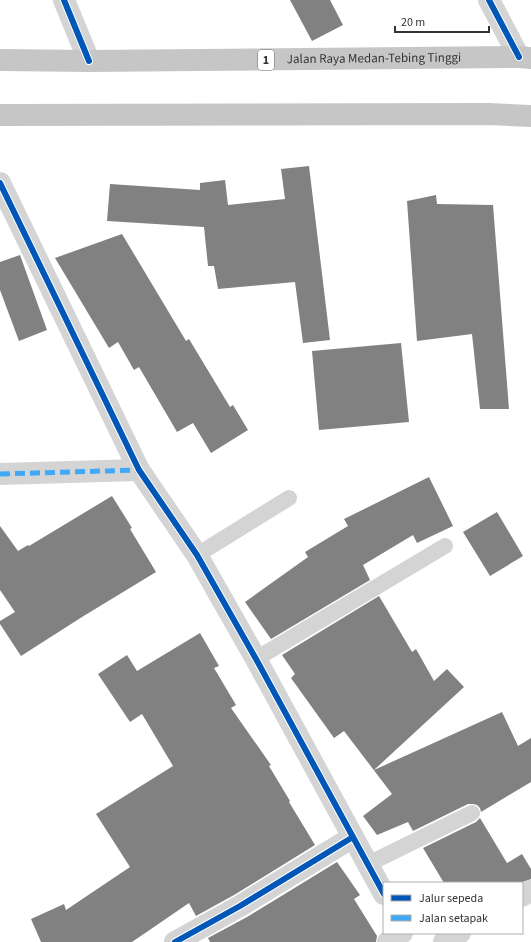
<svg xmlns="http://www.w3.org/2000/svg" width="531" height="942" font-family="'Source Sans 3',sans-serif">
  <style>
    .building { fill: #818181 }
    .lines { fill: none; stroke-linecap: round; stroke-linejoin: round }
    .service { stroke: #d4d4d4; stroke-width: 16 }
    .minor { stroke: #d4d4d4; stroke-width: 22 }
    .trunk { stroke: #c6c6c6; stroke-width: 22 }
    .quiet { stroke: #3fa9f5; stroke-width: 5; stroke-dasharray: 10 5; stroke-linecap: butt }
    .cycleway-casing { stroke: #fff; stroke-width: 8 }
    .cycleway { stroke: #0057b8; stroke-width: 6 }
    .labels { text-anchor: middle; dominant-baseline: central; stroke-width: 4; stroke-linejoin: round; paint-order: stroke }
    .shield { fill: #fff; stroke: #707070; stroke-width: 1 }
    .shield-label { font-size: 12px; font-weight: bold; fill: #333 }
    .street-label { font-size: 13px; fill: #333; stroke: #fff }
  </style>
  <rect width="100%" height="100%" fill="#fff"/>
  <g class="building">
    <path d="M290,0H330L343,25L312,41Z"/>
    <path d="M309,166L330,340L303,343L295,282L218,289L214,266H208L204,227L107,221L110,184L200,190V183L225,180L228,205L285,199L281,169Z"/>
    <path d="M436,195L437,204L493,205L509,409H480L472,334L417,341L407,201Z"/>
    <path d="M122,234L186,341L189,339L230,407L233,405L248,430L211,453L193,423L177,432L139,367L134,370L118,342L109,348L55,258Z"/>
    <path d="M20,255L47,330L19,341L0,290V262Z"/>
    <path d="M401,343L409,422L319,430L312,351Z"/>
    <path d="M429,477L453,526L417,543L413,535L363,565L370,580L271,639L245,602L308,557L305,552L348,526L344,519Z"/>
    <path d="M112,496L132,528L130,529L156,572L82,617L21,656L0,624V621L15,612L0,590V526L18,551L28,545L29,546Z"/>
    <path d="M497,512L523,556L490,576L463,532Z"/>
    <path d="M379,596L412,652L416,649L434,681L447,669L464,687L374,770L502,712L518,746L531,738V782L481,812L480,808L477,805L473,804H468L413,831L408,822L377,835L363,816L392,794L344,731L334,738L291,678L295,674L282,655Z"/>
    <path d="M200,633L219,666L214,668L236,705L231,708L271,765L269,766L290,801L289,802L315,845L234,895L196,916L189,903L132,942H41L31,919L64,904L66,910L130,867L96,814L173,766L142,714L130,722L98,674L127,655L137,671Z"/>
    <path d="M480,818L507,863L522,854L531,869V879L520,883H444L423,848L476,822Z"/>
    <path d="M337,862L360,895L354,899L377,936L376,942H210L208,938L247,917Z"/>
  </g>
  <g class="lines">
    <g class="service">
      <path d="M197,555L289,498"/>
      <path d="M256,659L445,546"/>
      <path d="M368,864L472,813"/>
    </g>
    <g class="minor">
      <path d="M64,0L89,61"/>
      <path d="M489,0L519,57"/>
      <path d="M0,183L139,470L197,555L256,659L384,894"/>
      <path d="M0,474L139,470"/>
      <path d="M522,896L531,891"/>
      <path d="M175,942L240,906L353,837"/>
      <path d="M388,942L402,933"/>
      <path d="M444,942L460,933"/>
    </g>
    <g class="trunk">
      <path id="s1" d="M0,60L89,61L519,57L531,58"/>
      <path d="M0,115L488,114L531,116"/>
    </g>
    <path class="quiet" d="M0,474L139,470"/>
    <g class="cycleway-casing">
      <g id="cycleway">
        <path d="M64,0L89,61"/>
        <path d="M489,0L519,57"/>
        <path d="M0,183L139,470L197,555L256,659L384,894"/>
        <path d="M175,942L240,906L353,837"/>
      </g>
    </g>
    <use href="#cycleway" class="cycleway"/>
  </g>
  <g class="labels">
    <rect class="shield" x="258" y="50" width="16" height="20" rx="3"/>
    <g class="shield-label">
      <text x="266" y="60">1</text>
    </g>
    <g class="street-label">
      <text stroke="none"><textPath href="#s1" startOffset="374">Jalan Raya Medan-Tebing Tinggi</textPath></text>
    </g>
  </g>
  <rect x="383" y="882" width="140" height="52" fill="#ffffff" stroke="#adadad"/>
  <rect x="391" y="895" width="20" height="6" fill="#0057b8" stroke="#adadad"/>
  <text x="419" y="902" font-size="12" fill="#333333">Jalur sepeda</text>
  <rect x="391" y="915" width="20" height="6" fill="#3fa9f5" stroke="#adadad"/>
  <text x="419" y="922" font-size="12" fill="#333333">Jalan setapak</text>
  <path d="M395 26v6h94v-6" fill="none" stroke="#333333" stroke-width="2"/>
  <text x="401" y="26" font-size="12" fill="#333333" stroke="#ffffff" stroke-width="3" paint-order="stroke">20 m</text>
</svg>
